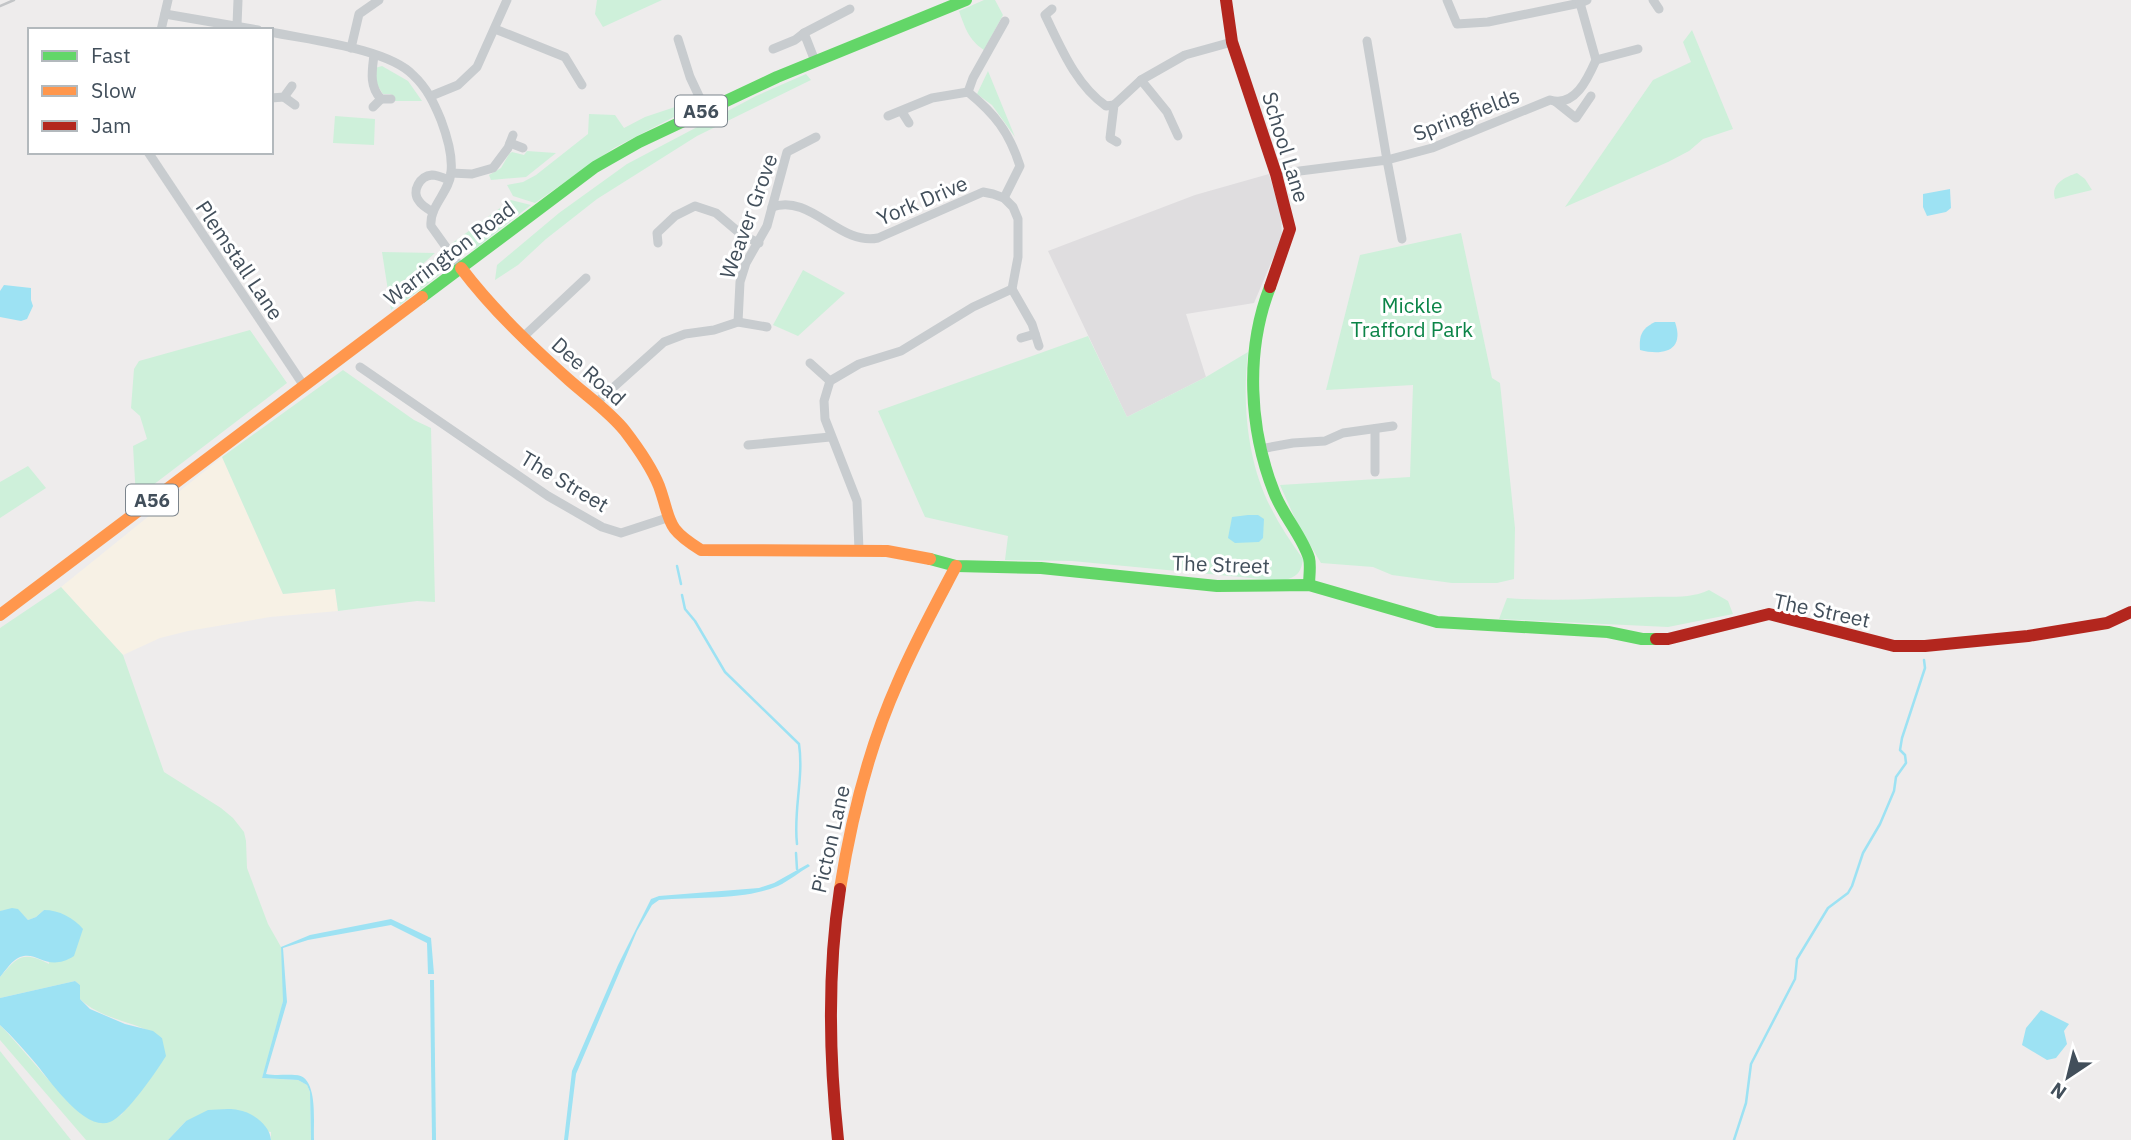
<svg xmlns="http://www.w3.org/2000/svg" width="2131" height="1140" font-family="'IBM Plex Sans',sans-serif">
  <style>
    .commercial { fill: #f7f1e5 }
    .education { fill: #dfdddf }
    .green { fill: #cef0da }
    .water { fill: #9de2f3 }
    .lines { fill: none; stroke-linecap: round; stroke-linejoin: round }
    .stream { stroke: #9de2f3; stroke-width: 2.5 }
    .street { stroke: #c8cccf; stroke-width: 9 }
    .fast { stroke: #63d668; stroke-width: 12 }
    .slow { stroke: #ff974d; stroke-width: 12 }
    .jam { stroke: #b3261e; stroke-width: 12 }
    .rail { stroke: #c3c5c7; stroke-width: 2.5 }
    .labels { text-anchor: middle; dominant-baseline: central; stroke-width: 6; stroke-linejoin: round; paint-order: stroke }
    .shield { fill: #fff; stroke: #7b848c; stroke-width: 2 }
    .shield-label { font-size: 19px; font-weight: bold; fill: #424f5b }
    .street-label { font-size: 21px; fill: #424f5b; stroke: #fff }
    .park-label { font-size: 21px; fill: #0b8447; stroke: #fff }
  </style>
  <rect width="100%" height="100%" fill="#eeecec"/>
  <path class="commercial" d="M222,457L283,594L335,589L338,611L270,617L188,631L160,638L123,655L61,587Z"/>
  <path class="education" d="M1269,174L1281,215L1282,237L1254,303L1186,314L1206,377L1127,417L1048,251L1195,195Z"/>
  <g class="green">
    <path d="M597,0H662L603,27L595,14Z"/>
    <path d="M984,0H995L1003,15L984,50C969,40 965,28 959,11Z"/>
    <path d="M1692,30L1733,129L1703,139L1689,151L1668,162L1565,207L1653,80L1691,62L1683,42Z"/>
    <path d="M382,66L408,81L422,101H395L394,96L390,94H383L376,83L375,68Z"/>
    <path d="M988,71L1015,137L992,105L977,94Z"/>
    <path d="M806,74L811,80L697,136L597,199L546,239L518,265L495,280L497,265L559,213L627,164L756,96Z"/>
    <path d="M696,100L695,106L614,148L535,203L513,196L507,185L523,182L536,175L588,134L589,114L615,115L624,128L645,117Z"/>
    <path d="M335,116L375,119L374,145L333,143Z"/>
    <path d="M527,151L556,153L526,177L491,180L489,175L501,168L509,154L512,152L524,155Z"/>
    <path d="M2077,173L2085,179L2092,190L2055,199C2050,184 2065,177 2077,173Z"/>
    <path d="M511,200L531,205L475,249H458L451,244Z"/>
    <path d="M1461,233L1492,378L1500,383L1515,528L1514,579L1497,583H1452L1392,575L1373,567L1321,563L1297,523L1280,485L1410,477L1413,385L1326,390L1360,255Z"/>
    <path d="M382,252L435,253L397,287L396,306L391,310Z"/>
    <path d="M440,254L442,268L439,275L400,305V289Z"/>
    <path d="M803,270L845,293L798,336L773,325Z"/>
    <path d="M250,330L287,383L136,498L133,446L147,439L140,416L131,408L134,369L139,361Z"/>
    <path d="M1088,336L1127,417L1206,377L1248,352C1242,402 1247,462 1271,508C1280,526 1291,542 1303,559C1301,574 1296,577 1282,581L1072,561L1005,560L1008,536L925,517L878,411Z"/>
    <path d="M343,370L414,420L431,428L435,602L417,601L338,611L335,589L283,594L222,457Z"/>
    <path d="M28,466L46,488L0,518V482Z"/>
    <path d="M61,587L123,655L164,772L221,808L233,818L244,832L246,841L247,868L268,924L281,947L284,984L283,1001L277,1031L262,1078L298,1080L307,1085L310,1092L311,1140H271V1132L186,1121L168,1140H86L0,1040V1025C31,1057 56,1094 93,1121L121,1115L153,1075L162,1038C137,1021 103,1021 80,999V985L75,981L0,998V977C17,957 23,950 49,964L44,910L36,917L28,920C15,906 17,909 0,911V628Z"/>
    <path d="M1709,590L1728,601L1733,614L1668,627L1499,619L1507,598C1555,602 1602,598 1650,597C1671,596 1690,599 1709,590Z"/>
    <path d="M0,1051L71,1140H0Z"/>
  </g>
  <g class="water">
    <path d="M1950,189L1951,208L1946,212L1927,216L1923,207V194Z"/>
    <path d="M4,285L31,288V300L33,306L27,319L21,321L0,317V291Z"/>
    <path d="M1655,322H1675C1685,351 1663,356 1640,350C1639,336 1641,329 1655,322Z"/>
    <path d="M1248,515H1258L1264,519L1263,538L1259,542L1235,543L1228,538L1232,517Z"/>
    <path d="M808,864L810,866C799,872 789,881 778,886C741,901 698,896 659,900L652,905L637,931L576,1074L568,1140H564L572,1071L618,965L651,899L659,896L759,888L774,883Z"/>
    <path d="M12,908L18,909L28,920L36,917L44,910C59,910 74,918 83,929L74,956C47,973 38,950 20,957C12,960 6,970 0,977V911Z"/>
    <path d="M391,919L431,938L434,974H428L427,943L391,925L308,940L283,948L287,1002L266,1074C277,1076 285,1074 295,1075C319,1075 313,1122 314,1140H311L310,1092L307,1085L298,1080L262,1078L283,1001L281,947L310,935Z"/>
    <path d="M430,980H434L436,1140H432Z"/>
    <path d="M75,981L80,985V999L90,1009L125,1024L153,1031L162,1038L166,1056C156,1072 126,1116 110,1122C85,1132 50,1081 37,1065C25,1051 13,1037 0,1025V998Z"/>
    <path d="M2041,1010L2069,1024L2064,1031L2067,1044L2056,1058L2047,1060L2022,1045L2026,1028Z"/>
    <path d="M208,1110C217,1110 229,1108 238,1110C252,1112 270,1125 271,1140H168L186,1121Z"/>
  </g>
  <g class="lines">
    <g class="stream">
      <path d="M677,566L681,584"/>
      <path d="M682,595L685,609L695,621L725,672L799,744C804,778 793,811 797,844"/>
      <path d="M796,853L797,869"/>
      <path d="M1734,1140L1746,1103L1751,1064L1795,979L1797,959L1828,908L1848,893L1852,886L1863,853L1880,824L1894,791L1896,777L1906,763L1905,755L1900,750L1902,738L1925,668L1924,660"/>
    </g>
    <g class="street">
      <path d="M1447,0L1457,24L1488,22L1580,3L1587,0"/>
      <path d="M1653,0L1659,9"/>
      <path d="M1052,9L1045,15C1061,48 1076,85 1106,106L1114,105"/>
      <path d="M165,14L258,30"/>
      <path d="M237,25L238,0"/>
      <path d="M495,29L565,57L582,85"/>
      <path d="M161,30L168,0"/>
      <path d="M271,32C308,40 387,48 413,75C427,88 434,103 441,120C447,136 453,155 451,172C450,192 429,206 431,226L461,268"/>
      <path d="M678,39L690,77L705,109"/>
      <path d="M1367,41L1387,160L1432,148L1550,100C1575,108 1588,78 1596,60L1580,3"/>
      <path d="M351,48L359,14L379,0"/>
      <path d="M773,49L795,40L804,33"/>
      <path d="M374,55C372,71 369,86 381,99H391"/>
      <path d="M1596,60L1638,49"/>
      <path d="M815,61L804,33L850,9"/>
      <path d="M1141,80L1167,112L1178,136"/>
      <path d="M968,92L973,78L1005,21"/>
      <path d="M431,96L458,85L477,67L507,0"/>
      <path d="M284,97L295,105"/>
      <path d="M271,98L284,97L292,86"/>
      <path d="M1556,102L1576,118L1591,96"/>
      <path d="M373,107L381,99"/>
      <path d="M902,112L909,123"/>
      <path d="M888,116L932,98L968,92C995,114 1009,132 1020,166L1004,198"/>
      <path d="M1117,142L1110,138L1114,105L1141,80L1185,55L1232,42"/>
      <path d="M510,143L523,148"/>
      <path d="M148,152L304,386"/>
      <path d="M451,173L472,174L493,168L508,148L513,135"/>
      <path d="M1276,174L1387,160L1402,239"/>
      <path d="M772,207C811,193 839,246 878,238L983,192L993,194L1004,198L1013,207L1018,219V257L1012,289L973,307L901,351L859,364L830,381L824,401L825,419L857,501L859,550"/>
      <path d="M433,212C428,209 422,206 419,201C411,191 420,176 432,175C437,175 444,178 449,180"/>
      <path d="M658,243L657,233L675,216L695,206L716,213L742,235L759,243"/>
      <path d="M1012,289L1032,324L1039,346"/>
      <path d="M738,322L740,282L746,263L767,226L787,152L816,137"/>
      <path d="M522,338L586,278"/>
      <path d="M1021,338L1035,334"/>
      <path d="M810,363L830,381"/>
      <path d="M360,367L548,496L602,527L621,533L667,518"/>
      <path d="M596,403L664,342L685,334L714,330L738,322L767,327"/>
      <path d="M748,445L830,437"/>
      <path d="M1260,449L1293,443L1325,441L1343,433L1393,426"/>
      <path d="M1375,472V429"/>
    </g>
    <g class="fast">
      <path d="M1270,287C1245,351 1249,429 1274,492C1282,514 1302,536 1309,558C1311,566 1309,577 1309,585"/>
      <path d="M422,297L595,167L639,142L777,77L966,0"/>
      <path d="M930,559L956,566L1041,568L1217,586L1309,585L1437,622L1608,632L1642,639H1656"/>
    </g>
    <g class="slow">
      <path d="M461,268C493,310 530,345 569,380C587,396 610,412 625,431C638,448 651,466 659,486C672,522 664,527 701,550L887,551L930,559"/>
      <path d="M0,615L422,297"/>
      <path d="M840,889C851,819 869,747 898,682C915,642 936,604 956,566"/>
    </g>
    <g class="jam">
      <path d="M1226,0L1232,42L1276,174L1290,229L1270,287"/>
      <path d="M1656,639H1668L1769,614L1894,646H1925L2028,636L2107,623L2131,612"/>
      <path d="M838,1140C829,1056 827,973 840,889"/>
    </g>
    <path class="rail" d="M0,6L14,0"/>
  </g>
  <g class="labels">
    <g class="shield">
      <rect x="675" y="95.5" width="52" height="31" rx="5"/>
      <rect x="126" y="484.5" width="52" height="31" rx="5"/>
    </g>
    <g class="shield-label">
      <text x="701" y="111">A56</text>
      <text x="152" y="500">A56</text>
    </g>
    <g class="street-label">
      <text transform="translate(1466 114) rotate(-21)">Springfields</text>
      <text transform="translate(1286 147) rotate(73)">School Lane</text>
      <text transform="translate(922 200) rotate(-23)">York Drive</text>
      <text transform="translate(748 216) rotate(-70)">Weaver Grove</text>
      <text transform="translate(449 253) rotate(-37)">Warrington Road</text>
      <text transform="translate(240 260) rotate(56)">Plemstall Lane</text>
      <text transform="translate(589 371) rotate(42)">Dee Road</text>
      <text transform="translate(565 481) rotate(31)">The Street</text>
      <text transform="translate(1221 564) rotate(2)">The Street</text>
      <text transform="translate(1822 610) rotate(12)">The Street</text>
      <text transform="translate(830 839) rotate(-77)">Picton Lane</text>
    </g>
    <g class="park-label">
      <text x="1412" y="305">Mickle<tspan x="1412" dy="24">Trafford Park</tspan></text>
    </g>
  </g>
  <rect x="28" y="28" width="245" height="126" fill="#ffffff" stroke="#b3b9bd" stroke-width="2"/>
  <rect x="42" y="51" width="35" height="10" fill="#63d668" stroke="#b3b9bd" stroke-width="2"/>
  <text x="91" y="63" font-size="21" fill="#424f5b">Fast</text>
  <rect x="42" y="86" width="35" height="10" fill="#ff974d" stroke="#b3b9bd" stroke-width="2"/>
  <text x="91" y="98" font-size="21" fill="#424f5b">Slow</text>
  <rect x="42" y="121" width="35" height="10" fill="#b3261e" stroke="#b3b9bd" stroke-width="2"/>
  <text x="91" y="133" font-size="21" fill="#424f5b">Jam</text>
  <g transform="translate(2068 1077) rotate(215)" stroke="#ffffff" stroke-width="5" paint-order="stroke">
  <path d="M0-5L12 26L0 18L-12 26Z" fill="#424f5b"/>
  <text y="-10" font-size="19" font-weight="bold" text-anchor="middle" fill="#424f5b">N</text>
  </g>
</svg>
